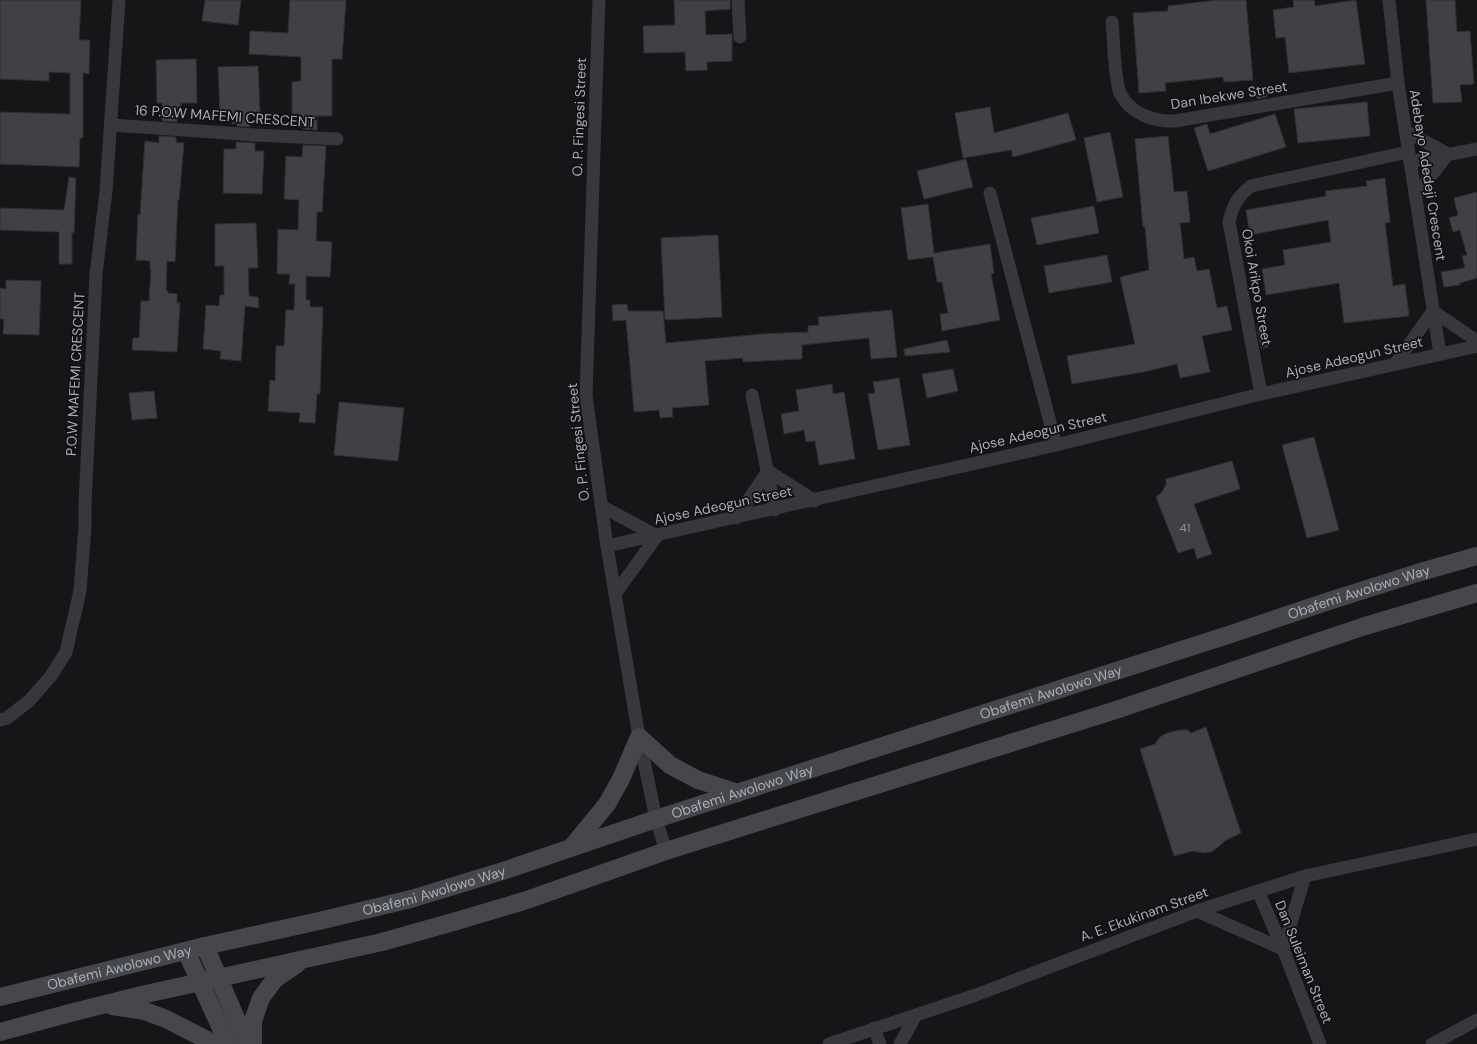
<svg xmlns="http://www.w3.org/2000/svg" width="1477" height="1044" font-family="'DM Sans',sans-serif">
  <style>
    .building { fill: #404145; stroke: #303034 }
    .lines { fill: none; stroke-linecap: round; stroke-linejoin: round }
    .minor { stroke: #37383d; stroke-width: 13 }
    .secondary { stroke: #45474d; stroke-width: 18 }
    .labels { text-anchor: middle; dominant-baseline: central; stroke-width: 3.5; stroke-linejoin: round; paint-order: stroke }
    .number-label { font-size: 12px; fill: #8e929b }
    .street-label { font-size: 14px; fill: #a8adb8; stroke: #111113 }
  </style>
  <rect width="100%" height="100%" fill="#161618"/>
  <g class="building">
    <path d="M0,0H81L79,40H90L89,74L83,73V138H80L79,167L0,164V112L70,114V73L49,72V81L0,79Z"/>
    <path d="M205,0H241L238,25L202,21Z"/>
    <path d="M290,0H346L342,59H332V116H317V130L303,129L304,126H299V114H292V82L301,81V57L249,54L250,31L288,33Z"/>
    <path d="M674,0H730V9L705,11L706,35L732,34V61L707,62V70L686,71L685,52L644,53L643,26L675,25Z"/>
    <path d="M1217,0H1246L1253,80L1224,82L1223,77L1165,83L1166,91L1139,93L1133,13L1168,11V6Z"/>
    <path d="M1293,0H1314L1315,6L1356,0L1365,64L1289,73L1285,37L1276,38L1273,10L1294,7Z"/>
    <path d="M1426,0H1455L1457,32L1470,31L1474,84L1460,85L1462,102L1433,103Z"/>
    <path d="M196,59L197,103H181V114H177V122L162,121V103H157L156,60Z"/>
    <path d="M258,66L260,112H249L250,127L237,126V123L232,124V111H220L218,67Z"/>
    <path d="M1266,87L1267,97L1257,99L1256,88Z"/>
    <path d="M1367,102L1370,136L1298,143L1294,109Z"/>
    <path d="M990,107L994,133L1068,113L1076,140L1013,157L1011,150L963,158L955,113Z"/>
    <path d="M1275,114L1286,147L1208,171L1194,128L1207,124L1210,134Z"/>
    <path d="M1110,132L1123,197L1097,202L1084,138Z"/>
    <path d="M159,136L176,137V142L184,143L179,200H178L175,262L167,261L166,291H168V293L177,294V303H180L177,352L132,350L133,338H139L141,301H149L151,270L150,269V261L136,260L138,214L140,215L145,141L159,143Z"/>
    <path d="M1168,136L1174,192L1187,191L1190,222L1180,223L1184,259L1194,257L1197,271L1209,269L1217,308L1227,306L1232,330L1202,336L1210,372L1180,378L1177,364L1143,372L1072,384L1067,356L1135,344L1120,277L1149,270L1145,227H1143L1135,139Z"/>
    <path d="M236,142L255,143V151H264L262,194L223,193L224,149H236Z"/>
    <path d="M303,145L326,146L322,212H317L316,241L332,242L330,277L306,276V300H310V307H323L320,394H317L315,423L299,422L300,413L268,411L270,380L275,381L276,346H284L286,310H294L295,284H289L290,274H277L278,229L298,230L299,200L284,199L286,156L302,157Z"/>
    <path d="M966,159L973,187L924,199L917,171Z"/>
    <path d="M69,177L76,178L74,233L72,232V264H59V232L0,230V208L64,210Z"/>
    <path d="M1385,178L1390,222L1385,223L1393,286L1405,284L1409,316L1344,323L1339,283L1266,295L1262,269L1285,265L1283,250L1331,242L1328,220L1250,235L1246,210L1326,196L1325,191L1367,186L1366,181Z"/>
    <path d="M1477,192V278L1460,283V285L1444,287L1441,272L1465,268L1462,256L1467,255L1460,230L1453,232L1449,218L1458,215L1454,198Z"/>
    <path d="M928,204L934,253L990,244L994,273L991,274L1000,320L942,331L940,314L948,313L942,282H937L933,257L908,260L901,208Z"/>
    <path d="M1094,206L1099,233L1037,245L1031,218Z"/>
    <path d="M256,223L258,268H248L249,296L258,297L259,308L245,306L241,361L220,359L221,351L203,349L206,305L219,306L220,295H224V266H215V224Z"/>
    <path d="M718,235L722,317L665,320L661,238Z"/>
    <path d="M1107,255L1112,282L1049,293L1044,266Z"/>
    <path d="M6,280L41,281L39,335L3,334L4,319H0V288L6,289Z"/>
    <path d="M627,304L628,311H663L666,343L762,334L808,332V326L819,325L818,317L892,310L897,357L871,359L869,338L802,345V359L743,362V358L705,361L709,405L672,408L673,417L660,418L659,410L634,412L626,320L613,321L612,305Z"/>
    <path d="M1265,326L1268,347L1261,348L1257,327Z"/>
    <path d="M947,340L950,352L905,356L904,349Z"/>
    <path d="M953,369L958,391L927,398L922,374Z"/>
    <path d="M899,378L910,445L878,450L868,394L875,393L873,382Z"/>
    <path d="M832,384L833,394L844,392L855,459L819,465L815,441L806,442L804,430L784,434L781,414L799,411L796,390Z"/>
    <path d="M154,391L157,418L132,420L129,393Z"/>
    <path d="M339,402L404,408L398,461L334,455Z"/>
    <path d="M1314,437L1339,530L1307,538L1282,445Z"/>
    <path d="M1232,461L1240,489L1194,504L1212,554L1197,559L1194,548L1178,553L1156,497L1162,492L1166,485V479Z"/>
    <path d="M1206,727L1241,833L1226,840L1217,848L1211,852L1203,853L1193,851L1174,856L1140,749L1155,744L1160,737L1167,733L1180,730H1188L1191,733Z"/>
  </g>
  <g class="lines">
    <g class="minor">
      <path d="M599,0L586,396L607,546L639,737L656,819L666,851"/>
      <path d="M738,0L740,37"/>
      <path d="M1389,0L1398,83L1440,354"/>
      <path d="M1112,22C1114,40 1114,78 1120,93C1130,114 1155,122 1175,121L1398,83"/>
      <path d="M111,125L256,135L337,139"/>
      <path d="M1405,131L1448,154L1415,196"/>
      <path d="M1410,162L1477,149"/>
      <path d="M990,193L1056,445"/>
      <path d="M1395,364L1433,311L1477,341"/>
      <path d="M1261,394L1229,222C1233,205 1237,197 1251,186L1408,152"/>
      <path d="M752,395L775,510"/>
      <path d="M601,506L657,536L615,594"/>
      <path d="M736,518L768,471L815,501"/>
      <path d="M607,546L1056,445L1261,394L1477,346"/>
      <path d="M0,720L7,718L29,701L51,676L66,652L80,591L85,527V504L96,274L106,191L119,0"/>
      <path d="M1258,891L1283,949L1320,1044"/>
      <path d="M1197,911L1283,949L1305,876"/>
      <path d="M874,1028L880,1044"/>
      <path d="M829,1044L976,995L1197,911L1305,876L1477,839"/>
      <path d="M900,1044L916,1015"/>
      <path d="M1432,1044L1477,1020"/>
    </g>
    <g class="secondary">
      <path d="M571,848L607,804L621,779L639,737L670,765L698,780L738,793"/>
      <path d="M205,946L247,1044"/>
      <path d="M186,951L228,1044"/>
      <path id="s1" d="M0,997L205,946L319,921L411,899L506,870L656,819L1228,635L1329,601L1417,573L1477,556"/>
      <path d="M112,1006L145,1011L166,1019L207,1040L212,1044"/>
      <path d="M0,1032L70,1013L146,994L382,942L453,922L524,901L666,851L1116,710L1365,626L1477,593"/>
      <path d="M253,1044V1021L261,998L275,979L297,964"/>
    </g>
  </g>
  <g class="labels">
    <g class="number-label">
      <text x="1185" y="528">41</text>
    </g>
    <g class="street-label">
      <text transform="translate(1229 95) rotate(-9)">Dan Ibekwe Street</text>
      <text transform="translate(225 116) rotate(4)">16 P.O.W MAFEMI CRESCENT</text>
      <text transform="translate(579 117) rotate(-88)">O. P. Fingesi Street</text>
      <text transform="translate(1428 175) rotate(81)">Adebayo Adedeji Crescent</text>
      <text transform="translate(1257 287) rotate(80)">Okoi Arikpo Street</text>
      <text transform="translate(1354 357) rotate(-13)">Ajose Adeogun Street</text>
      <text transform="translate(75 374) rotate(-87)">P.O.W MAFEMI CRESCENT</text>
      <text transform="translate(1038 432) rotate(-13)">Ajose Adeogun Street</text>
      <text transform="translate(578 442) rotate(-96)">O. P. Fingesi Street</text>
      <text transform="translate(723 505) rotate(-12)">Ajose Adeogun Street</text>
      <text stroke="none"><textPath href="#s1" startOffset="1419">Obafemi Awolowo Way</textPath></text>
      <text stroke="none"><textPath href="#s1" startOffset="1095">Obafemi Awolowo Way</textPath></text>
      <text stroke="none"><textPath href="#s1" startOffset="771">Obafemi Awolowo Way</textPath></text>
      <text stroke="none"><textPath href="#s1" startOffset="447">Obafemi Awolowo Way</textPath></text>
      <text transform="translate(1144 914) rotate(-20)">A. E. Ekukinam Street</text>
      <text transform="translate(1304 962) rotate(68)">Dan Suleiman Street</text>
      <text stroke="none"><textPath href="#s1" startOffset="123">Obafemi Awolowo Way</textPath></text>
    </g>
  </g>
</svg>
